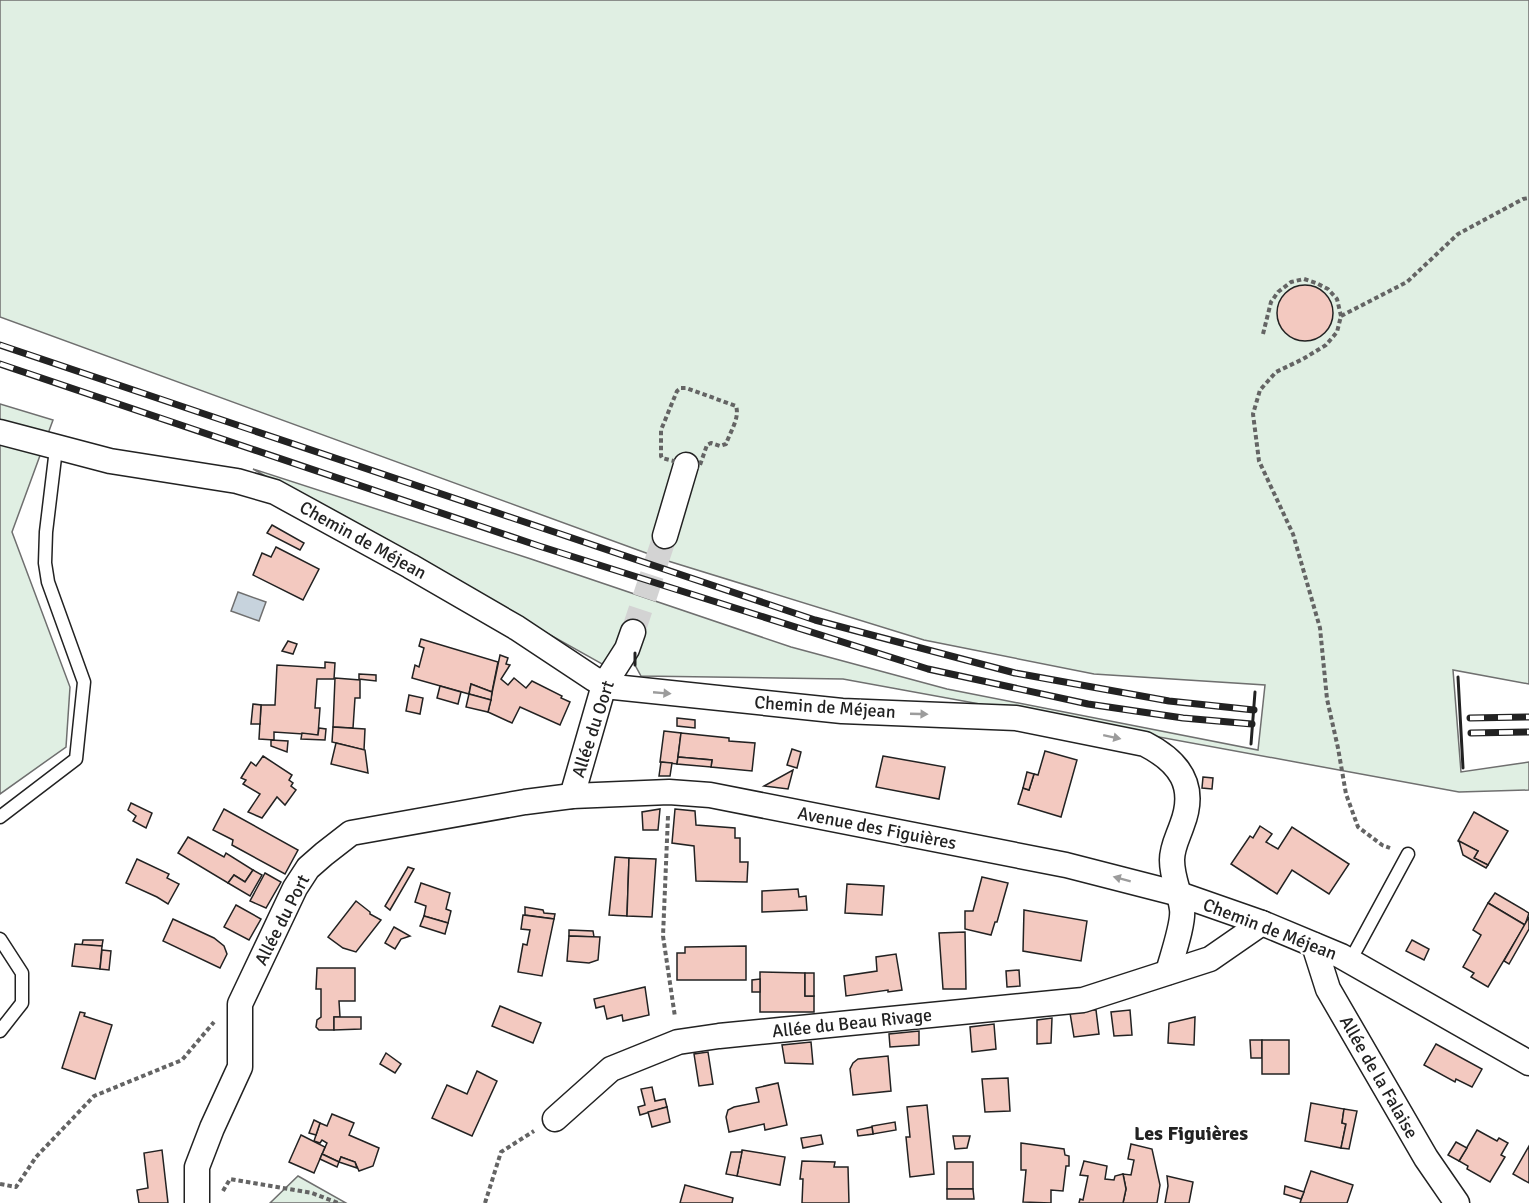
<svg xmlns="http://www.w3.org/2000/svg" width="1529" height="1203" font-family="Signika,sans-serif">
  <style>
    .green { fill: #e0efe3; stroke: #6f6f6f; stroke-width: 1.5 }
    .water { fill: #c7d3dd; stroke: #6f6f6f; stroke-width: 1.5 }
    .building { fill: #f3c9c0; stroke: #222; stroke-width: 1.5 }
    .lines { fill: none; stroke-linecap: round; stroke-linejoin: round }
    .street-tunnel { stroke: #d3d3d3; stroke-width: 24; stroke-dasharray: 24 12; stroke-linecap: butt }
    .lane-casing { stroke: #222; stroke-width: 15 }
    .street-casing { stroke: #222; stroke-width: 27 }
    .path { stroke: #646464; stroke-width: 4; stroke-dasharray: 4.5 3; stroke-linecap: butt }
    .lane { stroke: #fff; stroke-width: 12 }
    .street { stroke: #fff; stroke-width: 24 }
    .rail-casing { stroke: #222; stroke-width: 7 }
    .rail { stroke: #fff; stroke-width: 4.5; stroke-dasharray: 14; stroke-linecap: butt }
    .wall { stroke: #222; stroke-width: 3 }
    .oneway { fill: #9c9c9c }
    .labels { text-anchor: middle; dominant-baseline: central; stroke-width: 4.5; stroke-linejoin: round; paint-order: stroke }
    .street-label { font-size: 18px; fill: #222; stroke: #fff }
    .neighbourhood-label { font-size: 20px; font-weight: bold; fill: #222; stroke: #fff }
  </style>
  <rect width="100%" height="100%" fill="#fff"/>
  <g class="green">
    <path d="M0,0H1529V684L1453,670L1461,772L1529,762V790L1459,792L843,679L641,676L635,665V652L613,657L602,664L253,469L531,559L791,647L947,689L1258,750L1265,685L1094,674L924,640L668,561L0,317Z"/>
    <path d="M0,404L53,420L12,532L70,687L66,747L0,794Z"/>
    <path d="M298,1176L346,1203H270Z"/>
  </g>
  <path class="water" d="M238,592L266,602L259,621L231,611Z"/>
  <g class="building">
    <circle cx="1305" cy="313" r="28"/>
    <path d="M272,525L304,543L300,550L267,533Z"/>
    <path d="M276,547L319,569L303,600L253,575L262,553L271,557Z"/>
    <path d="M421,639L498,662L492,692L471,684L469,694L412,678L415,665L419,667L424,648L419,646Z"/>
    <path d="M288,641L297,644L293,654L282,651Z"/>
    <path d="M500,655L508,658L506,664L510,665L501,679L508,685L514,678L526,688L532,681L562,696L561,698L570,702L560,725L520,707L512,723L488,712Z"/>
    <path d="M325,662L335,663L334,679H317L315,708H320L318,735L274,732V740L259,739L261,705H275L277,665L325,668Z"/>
    <path d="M359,674L376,675V681L359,679Z"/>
    <path d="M335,678L360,680V698H355L353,728L333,727Z"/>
    <path d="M471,684L492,692L491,700L469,694Z"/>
    <path d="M440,686L461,692L458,704L437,698Z"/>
    <path d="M469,694L491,700L488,712L466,707Z"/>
    <path d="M409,695L423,698L420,714L406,711Z"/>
    <path d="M253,704L261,705L260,724H251Z"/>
    <path d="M677,718L695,720V728L677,726Z"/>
    <path d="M333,727L365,729L364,750L332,742Z"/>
    <path d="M319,728L326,729L325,740L301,739L302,733L318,735Z"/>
    <path d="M664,731L681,733L677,764L660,762Z"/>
    <path d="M681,733L729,738V741L755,743L752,771L711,767L712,760L678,757Z"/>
    <path d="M271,740L288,741L287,752L271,746Z"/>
    <path d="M336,743L365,750L368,773L331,764Z"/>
    <path d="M792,749L801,752L797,768L787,765Z"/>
    <path d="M1045,751L1077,760L1061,817L1018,804L1023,788L1029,790L1034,774L1038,775Z"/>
    <path d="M263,756L292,775L289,780L293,783L291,786L296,790L285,805L277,797L262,818L248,812L260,794L243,784L246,780L241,778L251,762L256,766Z"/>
    <path d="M883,756L945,767L939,799L876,787Z"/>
    <path d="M678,757L712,760L711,767L677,764Z"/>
    <path d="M661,762L672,763L670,776H659Z"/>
    <path d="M793,770L788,789L764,786Z"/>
    <path d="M1027,772L1034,774L1029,790L1023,788Z"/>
    <path d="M1203,777L1213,778L1212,789L1202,788Z"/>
    <path d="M131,803L152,813L146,828L133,821L136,816L128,810Z"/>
    <path d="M224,809L298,850L285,874L232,845L233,840L213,830Z"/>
    <path d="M660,809L658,830H643L642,812Z"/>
    <path d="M675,809L695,811L696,825L735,828V838H740V862H748L747,882L696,881L694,846L672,843Z"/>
    <path d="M1474,812L1508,831L1488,865L1474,858L1478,851L1458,841Z"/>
    <path d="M1260,826L1272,834L1266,842L1278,849L1292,827L1349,864L1329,894L1292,870L1277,894L1231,864L1250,836L1253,838Z"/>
    <path d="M188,837L224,857L226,853L253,870L245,882L234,875L228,883L178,853Z"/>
    <path d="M1459,841L1478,851L1474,858L1488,865L1486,868L1463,855Z"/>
    <path d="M615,857L629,858L627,916L609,915Z"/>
    <path d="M629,858L656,859L652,917L627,916Z"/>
    <path d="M137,859L169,874L167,878L179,884L168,904L157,897L126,883Z"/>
    <path d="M408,867L414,869L390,910L385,906Z"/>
    <path d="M253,870L262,875L250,896L228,883L234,875L245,882Z"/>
    <path d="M265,873L281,882L266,908L250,901Z"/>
    <path d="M982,877L1008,883L997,922H995L991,935L965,929V911H973Z"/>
    <path d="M421,883L450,893L446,909L451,911L448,923L424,916L426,906L415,902Z"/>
    <path d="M847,884L884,886L882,915L845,913Z"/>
    <path d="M798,889L799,897L806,896L807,910L762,912V891Z"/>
    <path d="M1495,893L1529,913L1525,925L1488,903Z"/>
    <path d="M356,901L370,912V914L381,920L356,952L343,948L328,937Z"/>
    <path d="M1488,903L1525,925L1488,987L1471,977L1474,973L1463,967L1481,935L1473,930Z"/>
    <path d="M236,905L261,919L249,940L224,927Z"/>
    <path d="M525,907L543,910L544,913L555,914L554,919L525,915Z"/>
    <path d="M1024,910L1087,921L1081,961L1023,951Z"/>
    <path d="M523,915L554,919L542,976L518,972L523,944L527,945L530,930L521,929Z"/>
    <path d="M424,916L448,923L445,934L420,926Z"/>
    <path d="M1529,917V929L1509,964L1504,961Z"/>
    <path d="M173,919L214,938L224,946L227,954L220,968L163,941Z"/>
    <path d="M394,927L410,936L401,939L395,949L385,943Z"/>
    <path d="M569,930L593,931L594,937L569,936Z"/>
    <path d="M965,932L966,989H943L939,933Z"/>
    <path d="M569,936L600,937L598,960L589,963L567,961Z"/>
    <path d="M83,940H103L102,946L82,945Z"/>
    <path d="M1412,940L1429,949L1424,960L1406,951Z"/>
    <path d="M75,944L102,946L100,969L72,966Z"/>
    <path d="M746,946V980H677V953H685V947Z"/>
    <path d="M102,950L111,951L109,970L100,969Z"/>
    <path d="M896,954L902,990L888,992V990L846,996L844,976L877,971L876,957Z"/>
    <path d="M317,968H355V1001H339L340,1017H334V1030H319L316,1027L317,1020L321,1017V989H316Z"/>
    <path d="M1019,970L1020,986L1007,987L1006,971Z"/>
    <path d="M760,972L805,973V996H814V1012H760Z"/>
    <rect x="805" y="973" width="9" height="23"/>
    <path d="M760,979V992H752V980Z"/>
    <path d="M645,987L649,1015L623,1021L622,1015L607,1019L604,1006L596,1008L594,999Z"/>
    <path d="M500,1006L541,1023L533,1043L492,1026Z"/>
    <path d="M1087,1010H1096L1099,1034L1074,1037L1070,1013Z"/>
    <path d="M1130,1010L1132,1035L1114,1036L1111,1012Z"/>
    <path d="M80,1012L85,1013L84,1016L112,1025L95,1079L62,1068Z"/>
    <path d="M334,1017H361V1029L334,1030Z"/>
    <path d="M1195,1017L1194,1045L1168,1043L1169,1023Z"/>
    <path d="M1052,1018L1051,1043L1037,1044V1020Z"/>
    <path d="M994,1024L996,1049L972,1052L970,1027Z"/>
    <path d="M919,1031V1045L890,1047L889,1034Z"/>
    <path d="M1250,1040H1262V1058H1251Z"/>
    <rect x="1262" y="1040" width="27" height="34"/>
    <path d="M811,1042L813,1064L785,1063L782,1045Z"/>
    <path d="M1436,1044L1482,1069L1472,1087L1456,1079L1455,1082L1424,1065Z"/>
    <path d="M708,1052L713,1084L699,1086L694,1054Z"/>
    <path d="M386,1053L401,1064L395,1073L380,1064Z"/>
    <path d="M888,1056L891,1091L853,1095L850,1069L853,1063L858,1059Z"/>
    <path d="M477,1071L497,1081L472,1136L432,1118L447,1085L467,1094Z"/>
    <path d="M1008,1078L1010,1111L985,1112L982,1079Z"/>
    <path d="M778,1083L787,1125L765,1130L764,1124L729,1132L726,1117L728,1110L734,1107L759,1102L756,1088Z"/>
    <path d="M652,1087L655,1101L665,1099L667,1107L640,1115L638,1107L645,1105L641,1089Z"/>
    <path d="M1311,1103L1344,1109L1342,1123L1346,1124L1341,1148L1305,1141Z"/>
    <path d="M927,1105L934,1174L910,1177L906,1137H910L907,1107Z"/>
    <path d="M667,1107L670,1122L652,1127L648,1112Z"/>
    <path d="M1344,1109L1357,1111L1349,1149L1341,1148L1346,1124L1342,1123Z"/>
    <path d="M332,1114L354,1123L349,1135L379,1148L373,1166L359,1171L355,1162L341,1157L339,1162L322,1154L327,1143L322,1140L320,1143L314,1141L320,1123L327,1126Z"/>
    <path d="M314,1120L320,1123L316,1135L309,1133Z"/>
    <path d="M895,1122L896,1130L873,1134L872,1126Z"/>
    <path d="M872,1127L873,1134L858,1136L857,1130Z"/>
    <path d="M1477,1130L1497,1141L1499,1138L1508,1143L1501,1155L1505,1157L1490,1182L1467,1169L1468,1166L1459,1161Z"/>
    <path d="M301,1135L325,1147L314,1173L289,1162Z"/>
    <path d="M821,1135L823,1144L803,1148L801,1138Z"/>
    <path d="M953,1136H970L967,1148L955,1149Z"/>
    <path d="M1456,1142L1467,1148L1459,1161L1448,1155Z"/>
    <path d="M1021,1143L1064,1149L1065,1155L1069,1156V1166H1066L1063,1191L1051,1190V1203L1023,1202L1026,1170H1021Z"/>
    <path d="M1131,1144L1152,1149L1160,1185L1157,1203H1123L1126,1189L1123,1174L1131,1175L1134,1160L1128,1159Z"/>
    <path d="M1529,1146V1183L1513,1174Z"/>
    <path d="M162,1150L168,1203H139L137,1190L148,1188L144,1153Z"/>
    <path d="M742,1150L785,1157L780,1185L737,1176Z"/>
    <path d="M731,1152H742L737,1176L726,1174Z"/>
    <path d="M322,1154L339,1162L337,1167L320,1159Z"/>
    <path d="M341,1157L355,1162L357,1168L339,1162Z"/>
    <path d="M802,1161L835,1162L834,1167H848L849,1203H802L803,1179H800Z"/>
    <path d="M1084,1161L1107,1166L1105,1179L1114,1180L1115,1176L1123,1174L1126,1189L1123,1203H1079L1080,1199L1083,1200L1088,1176L1080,1175Z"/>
    <rect x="947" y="1162" width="26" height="27"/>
    <path d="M1311,1171L1353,1185L1347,1203H1300Z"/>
    <path d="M1167,1176L1193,1182L1189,1203H1165L1168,1186Z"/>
    <path d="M685,1185L733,1198L732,1203H680Z"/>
    <path d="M1285,1186L1304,1192L1301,1199L1284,1194Z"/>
    <path d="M947,1189H973L974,1199H947Z"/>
  </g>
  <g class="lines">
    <path class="street-tunnel" d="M633,632L665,536"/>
    <g class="lane-casing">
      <g id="lane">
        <path d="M0,817L76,759L84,682L48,582L45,563L46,532L56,449"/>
        <path d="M0,939L22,973V1003L0,1031"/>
        <path d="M1350,961L1408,854"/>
      </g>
    </g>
    <g class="street-casing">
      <g id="street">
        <path d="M0,432L110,461L237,481L275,492L410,566L517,628L594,679L614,687L842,711L1016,718L1145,744C1180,762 1197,786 1182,825C1178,837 1172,847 1172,860C1172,879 1180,892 1182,909C1184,923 1172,957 1168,972"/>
        <path d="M665,536L686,465"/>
        <path d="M572,796L604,685L627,649L633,632"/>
        <path d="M1314,945L1328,989L1426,1158L1457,1203"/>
        <path d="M555,1119L611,1069L678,1042L719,1036L1083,1000L1210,959L1262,923"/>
        <path d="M197,1203V1167L212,1128L240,1067V1004L295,888L308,868L324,854L351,833L525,802L572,796L669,792L710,795L1066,865L1179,894L1262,923L1341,956L1529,1063"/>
      </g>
    </g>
    <g class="path">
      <path d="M1341,316L1407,282L1458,234L1523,199L1529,198"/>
      <path d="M1263,334L1271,302L1278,292L1291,282L1304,279L1316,283L1328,289L1337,299L1341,316L1337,332L1326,345L1303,359L1276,372L1260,390L1253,414L1259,461L1293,534L1320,628L1327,699L1338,748L1346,794L1358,827L1382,845L1390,848"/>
      <path d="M681,388H686L736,406C740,418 730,432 726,444L720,446L711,443L707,445L700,465L697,467L662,458L661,456V430L677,391Z"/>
      <path d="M668,816L663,936L675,1017"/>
      <path d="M0,1184L16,1187L36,1157L94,1096L182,1060L214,1022"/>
      <path d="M223,1191L230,1179L312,1193L338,1203"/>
      <path d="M485,1203L501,1152L534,1131"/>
    </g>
    <use href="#lane" class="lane"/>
    <use href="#street" class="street"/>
    <g class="rail-casing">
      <g id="rail">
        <path d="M0,345L815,620L1015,673L1169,701L1254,710"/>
        <path d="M0,364L539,546L928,669L1088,704L1183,718L1252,724"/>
        <path d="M1470,718L1529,717"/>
        <path d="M1471,733L1529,732"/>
      </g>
    </g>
    <use href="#rail" class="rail"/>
    <g class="wall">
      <path d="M635,665V653"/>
      <path d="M1458,677L1463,768"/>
      <path d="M1251,744L1255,692"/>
    </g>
  </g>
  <defs><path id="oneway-solid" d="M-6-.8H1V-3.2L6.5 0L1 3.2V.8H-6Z" transform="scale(1.5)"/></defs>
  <g class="oneway">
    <use href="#oneway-solid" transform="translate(662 693) rotate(5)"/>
    <use href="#oneway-solid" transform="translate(919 714) rotate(2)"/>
    <use href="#oneway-solid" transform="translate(1112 737) rotate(12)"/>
    <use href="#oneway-solid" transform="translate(1122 879) rotate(-165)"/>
  </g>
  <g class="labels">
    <g class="street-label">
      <text transform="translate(363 540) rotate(29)">Chemin de Méjean</text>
      <text transform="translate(825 707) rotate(4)">Chemin de Méjean</text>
      <text transform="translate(593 729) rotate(-72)">Allée du Oort</text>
      <text transform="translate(877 828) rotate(11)">Avenue des Figuières</text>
      <text transform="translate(282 920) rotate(-63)">Allée du Port</text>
      <text transform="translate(1270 929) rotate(21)">Chemin de Méjean</text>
      <text transform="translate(852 1023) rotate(-6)">Allée du Beau Rivage</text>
      <text transform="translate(1379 1077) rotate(60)">Allée de la Falaise</text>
    </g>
    <g class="neighbourhood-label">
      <text x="1191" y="1133">Les Figuières</text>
    </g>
  </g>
</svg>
